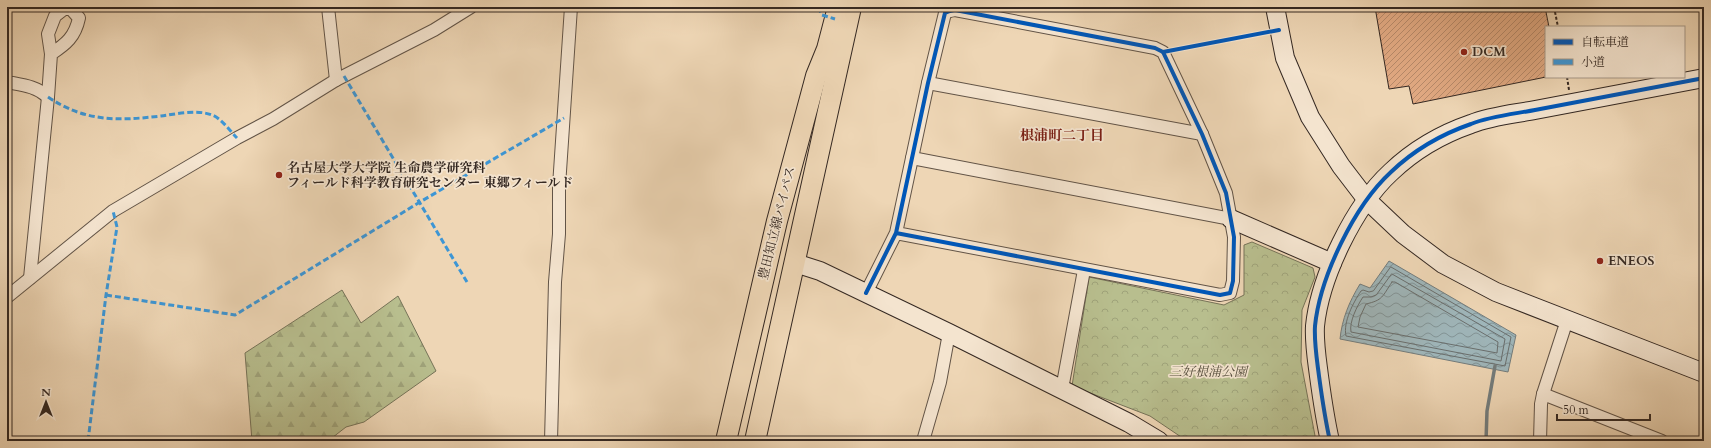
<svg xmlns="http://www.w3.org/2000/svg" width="1711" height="448" font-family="Cardo,'Noto Serif JP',serif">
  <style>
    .forest { fill: url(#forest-firs); stroke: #767358 }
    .park { fill: url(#park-crowns); stroke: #767358 }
    .water { fill: url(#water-waves); stroke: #747d7d }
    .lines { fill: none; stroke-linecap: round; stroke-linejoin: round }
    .shore { stroke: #6a6f6e; stroke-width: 1 }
    .stream { stroke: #747d7d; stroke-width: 3.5 }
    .building { fill: url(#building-hatch); stroke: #342822 }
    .street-casing { stroke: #625447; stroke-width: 14 }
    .secondary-casing { stroke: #342822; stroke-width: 20 }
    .primary-casing { stroke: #342822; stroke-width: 22 }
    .path { stroke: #342822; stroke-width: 2; stroke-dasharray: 3 2; stroke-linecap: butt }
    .street { stroke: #f4e4cf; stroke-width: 12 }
    .secondary { stroke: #f4e4cf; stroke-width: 18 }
    .primary { stroke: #eed6b5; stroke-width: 20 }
    .quiet { stroke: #3d96d5; stroke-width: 3; stroke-dasharray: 6 3; stroke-linecap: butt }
    .cycleway-casing { stroke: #f4e4cf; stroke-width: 6 }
    .cycleway { stroke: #0057b8; stroke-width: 4 }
    .poi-dot { fill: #8f2418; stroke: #f4e4cf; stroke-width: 1.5 }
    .labels { text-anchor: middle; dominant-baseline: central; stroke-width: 3.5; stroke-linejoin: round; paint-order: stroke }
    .poi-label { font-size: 13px; font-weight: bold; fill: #342822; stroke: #f4e4cf; text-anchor: start }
    .street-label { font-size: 13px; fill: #342822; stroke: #f4e4cf }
    .park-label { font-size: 13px; font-style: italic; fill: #554e3d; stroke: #f4e4cf }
    .neighbourhood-label { font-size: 14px; font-weight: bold; fill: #7a1f14; stroke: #f4e4cf }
  </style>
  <defs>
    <pattern id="forest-firs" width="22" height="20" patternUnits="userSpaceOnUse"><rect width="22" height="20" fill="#b8be8e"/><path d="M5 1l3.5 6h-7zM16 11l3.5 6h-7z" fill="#9fa37a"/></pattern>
    <pattern id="park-crowns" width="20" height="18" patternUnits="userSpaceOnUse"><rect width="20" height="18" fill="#b8be8e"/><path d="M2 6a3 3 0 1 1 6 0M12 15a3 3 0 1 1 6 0" fill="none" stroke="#9fa37a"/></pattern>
    <pattern id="water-waves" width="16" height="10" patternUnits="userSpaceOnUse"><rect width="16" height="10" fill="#9fb6ba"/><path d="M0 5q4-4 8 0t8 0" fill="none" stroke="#829497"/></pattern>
    <pattern id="building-hatch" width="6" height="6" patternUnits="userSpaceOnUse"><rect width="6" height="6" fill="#e1a982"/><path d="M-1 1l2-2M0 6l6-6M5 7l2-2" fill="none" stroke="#b78a6a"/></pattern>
  </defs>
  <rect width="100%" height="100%" fill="#eed6b5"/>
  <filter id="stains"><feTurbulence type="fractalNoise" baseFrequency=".005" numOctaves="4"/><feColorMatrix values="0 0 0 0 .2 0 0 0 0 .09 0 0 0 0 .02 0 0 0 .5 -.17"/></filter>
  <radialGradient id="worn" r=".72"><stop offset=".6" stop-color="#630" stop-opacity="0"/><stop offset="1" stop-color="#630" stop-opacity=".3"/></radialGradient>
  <path class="forest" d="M342,290L361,323L398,296L436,371L364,422L346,427L328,441H252L245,353Z"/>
  <path class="park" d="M1252,242L1313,268L1315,277L1302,310L1301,362L1316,441H1187L1150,416L1072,386L1089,277L1224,305L1244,295V245Z"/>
  <path class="water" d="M1389,261L1516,335L1508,372L1340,339C1342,319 1349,302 1360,284L1370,288Z"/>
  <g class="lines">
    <g class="shore">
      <path d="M1391,267L1511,337L1505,366L1346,336C1343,322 1353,303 1361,291L1363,290L1369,292L1373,291Z"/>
      <path d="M1392,274L1505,339L1501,361L1351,332C1349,322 1357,306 1363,297H1371L1376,295Z"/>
      <path d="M1392,282H1395L1498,342L1497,353L1358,327L1360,317L1366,304C1383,300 1382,297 1392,282Z"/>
    </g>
    <path class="stream" d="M1486,441L1487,411L1495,366"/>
  </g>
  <path class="building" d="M1375,7H1545L1549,27H1546V77L1413,104L1409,86L1389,89Z"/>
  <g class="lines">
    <g class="street-casing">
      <g id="street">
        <path d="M328,7L336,80"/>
        <path d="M7,82C22,85 36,86 48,97"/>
        <path d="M928,83L1202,134"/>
        <path d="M912,158L1231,219"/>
        <path d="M30,278L48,97L51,54L48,34L55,16L64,9H71L79,18C75,37 66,44 51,54"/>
        <path d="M866,293L896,233L928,83L945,13L950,11L955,10L1155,48L1163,52L1202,134L1226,193L1234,237L1233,281L1230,293L1220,295L896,233"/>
        <path d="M7,297L113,211L237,138L273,119L336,80L434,30L471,7"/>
        <path d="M1062,389L1084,270"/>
        <path d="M1543,394L1662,441"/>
        <path d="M551,441L555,282L559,234V186L571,7"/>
        <path d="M923,441L940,382L949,333"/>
        <path d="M1540,441L1541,404L1543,394L1567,320"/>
      </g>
    </g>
    <g class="secondary-casing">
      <g id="secondary">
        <path d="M1275,7L1285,58L1310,117L1341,166L1367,200L1403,234L1443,264L1496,292L1704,373"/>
        <path d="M1231,219L1332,263"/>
        <path d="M795,263L820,271L949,333L1129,423L1159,441"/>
        <path d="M1330,441C1325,419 1322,398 1319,376C1317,360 1314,343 1315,326C1320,277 1354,206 1391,172C1413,151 1442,134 1471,124C1491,116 1514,114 1535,110C1591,99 1648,89 1704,78"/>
      </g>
    </g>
    <g class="primary-casing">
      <g id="primary">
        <path d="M726,441L777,221L816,76L827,49L838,7"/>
        <path d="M755,441L851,7"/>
      </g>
    </g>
    <g class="path">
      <path d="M1554,7L1558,27"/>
      <path d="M1174,50L1264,32"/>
      <path d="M1567,77L1569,90"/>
    </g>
    <use href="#street" class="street"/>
    <use href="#secondary" class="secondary"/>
    <use href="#primary" class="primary"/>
    <g class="quiet">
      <path d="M818,7L822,15L835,19"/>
      <path d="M344,76L467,282"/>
      <path d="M48,97C85,122 118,121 161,116C177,114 196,109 212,115C221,118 230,131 237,138"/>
      <path d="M106,295L235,315L420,202L564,118"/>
      <path d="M923,439L927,441"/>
      <path d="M88,441L106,295L117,227L113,211"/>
    </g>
    <g class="cycleway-casing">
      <g id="cycleway">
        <path d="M1163,52L1279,30"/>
        <path d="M866,293L896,233L928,83L945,13L950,11L955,10L1155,48L1163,52L1202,134L1226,193L1234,237L1233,281L1230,293L1220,295L896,233"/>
        <path d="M1330,441C1325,419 1322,398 1319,376C1317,360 1314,343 1315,326C1320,277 1354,206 1391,172C1413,151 1442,134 1471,124C1491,116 1514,114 1535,110C1591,99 1648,89 1704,78"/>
      </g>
    </g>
    <use href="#cycleway" class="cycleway"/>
  </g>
  <g class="poi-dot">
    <circle cx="1464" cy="52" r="4"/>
    <circle cx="279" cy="175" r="4"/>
    <circle cx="1600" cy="261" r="4"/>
  </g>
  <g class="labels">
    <g class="poi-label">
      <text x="1472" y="52">DCM</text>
      <text x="287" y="168">名古屋大学大学院 生命農学研究科<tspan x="287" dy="15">フィールド科学教育研究センター 東郷フィールド</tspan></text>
      <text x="1608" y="261">ENEOS</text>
    </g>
    <g class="street-label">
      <text transform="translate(777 223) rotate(-76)">豊田知立線バイパス</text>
    </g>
    <g class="park-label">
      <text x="1208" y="372">三好根浦公園</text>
    </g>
    <g class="neighbourhood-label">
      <text x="1062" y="135">根浦町二丁目</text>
    </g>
  </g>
  <rect width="1711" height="448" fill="none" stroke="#eed6b5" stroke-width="24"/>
  <rect x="8" y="8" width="1695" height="432" fill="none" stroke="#342822" stroke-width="2"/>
  <rect x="12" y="12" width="1687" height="424" fill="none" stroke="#342822"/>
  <rect x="1545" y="26" width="140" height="52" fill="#f4e4cf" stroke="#a7998a"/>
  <rect x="1553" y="39" width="20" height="6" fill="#0057b8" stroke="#a7998a"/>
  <text x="1581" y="46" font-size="12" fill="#342822">自転車道</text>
  <rect x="1553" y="59" width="20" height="6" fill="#3d96d5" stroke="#a7998a"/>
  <text x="1581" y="66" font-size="12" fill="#342822">小道</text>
  <g transform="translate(46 402)" stroke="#f4e4cf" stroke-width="3" paint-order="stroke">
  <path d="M0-3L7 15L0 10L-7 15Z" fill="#342822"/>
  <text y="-6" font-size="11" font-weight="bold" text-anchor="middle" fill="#342822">N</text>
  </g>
  <path d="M1557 414v6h93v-6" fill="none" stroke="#342822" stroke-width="2"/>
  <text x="1563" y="414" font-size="12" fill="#342822" stroke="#f4e4cf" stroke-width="3" paint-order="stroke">50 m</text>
  <rect width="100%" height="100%" filter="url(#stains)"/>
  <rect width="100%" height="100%" fill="url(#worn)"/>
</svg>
